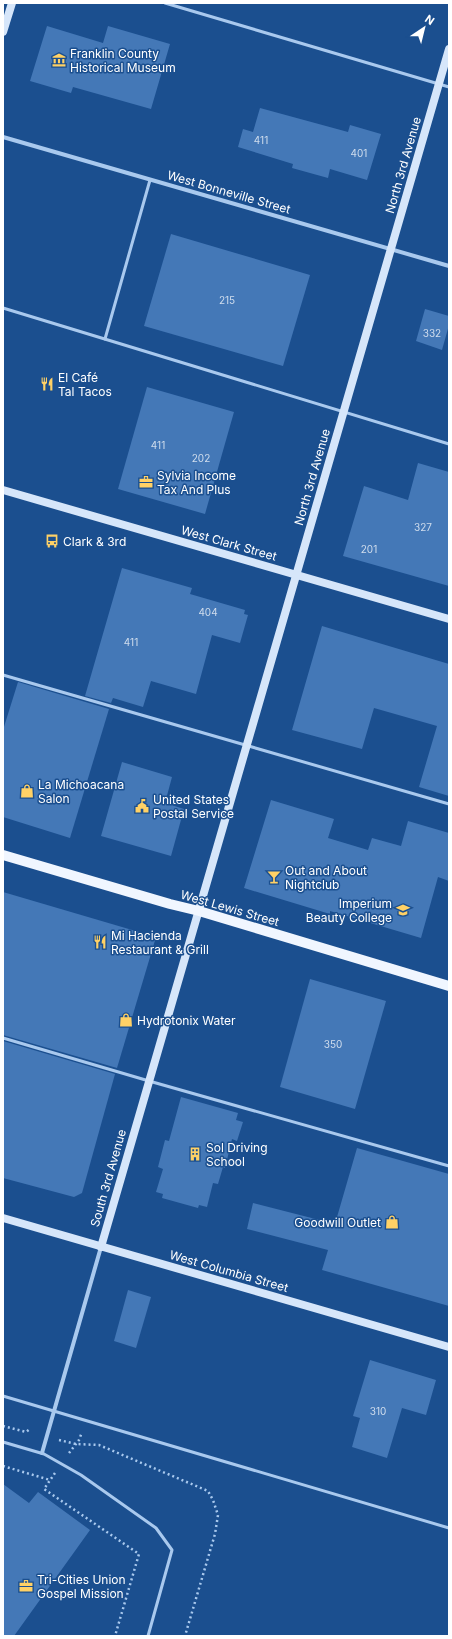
<svg xmlns="http://www.w3.org/2000/svg" width="452" height="1639" font-family="Inter,sans-serif">
  <style>
    .building { fill: #4478b7 }
    .lines { fill: none; stroke-linecap: round; stroke-linejoin: round }
    .path { stroke: #a9c9ee; stroke-width: 2.5; stroke-dasharray: 2 3; stroke-linecap: butt }
    .lane { stroke: #a9c9ee; stroke-width: 3 }
    .street { stroke: #a9c9ee; stroke-width: 4 }
    .secondary { stroke: #d6e6fa; stroke-width: 8 }
    .primary { stroke: #f0f6ff; stroke-width: 10 }
    .labels { text-anchor: middle; dominant-baseline: central; stroke-width: 3; stroke-linejoin: round; paint-order: stroke }
    .number-label { font-size: 10px; fill: #d0dded }
    .poi-label { font-size: 12px; fill: #fff; stroke: #1b4f8f; text-anchor: start }
    .street-label { font-size: 12px; fill: #fff; stroke: #1b4f8f }
  </style>
  <rect width="100%" height="100%" fill="#1b4f8f"/>
  <g class="building">
    <path d="M47,26L103,43L108,26L170,44L151,109L73,87L71,93L30,81Z"/>
    <path d="M260,108L348,132L350,125L381,134L367,180L330,169L328,178L292,168L293,164L238,147L243,129L253,132Z"/>
    <path d="M171,234L310,275L283,366L144,326Z"/>
    <path d="M425,309L449,316V325L442,350L416,341Z"/>
    <path d="M147,387L234,412L205,514L118,489Z"/>
    <path d="M418,463L449,472V586L343,556L364,486L408,500Z"/>
    <path d="M122,568L192,588L190,594L245,610L244,614L248,615L240,643L212,635L196,694L151,681L143,707L113,698L111,703L85,696Z"/>
    <path d="M322,626L449,664V796L419,787L437,726L374,708L362,749L292,730Z"/>
    <path d="M18,682L109,709L70,838L3,817V730Z"/>
    <path d="M122,762L172,777L165,803L184,809L171,856L101,836Z"/>
    <path d="M271,800L334,819L328,838L368,850L372,838L401,846L408,821L449,833V881L438,877L421,938L330,911V914L244,888Z"/>
    <path d="M3,892L156,937L117,1068L3,1035Z"/>
    <path d="M310,979L386,1001L355,1109L280,1087Z"/>
    <path d="M3,1041L115,1074L82,1193L74,1197L3,1178Z"/>
    <path d="M181,1097L238,1113L236,1120L243,1122L237,1141L232,1139L225,1168L223,1167L218,1184L213,1183L207,1207L199,1205L198,1208L162,1198L163,1194L156,1192L163,1169L158,1167L165,1140L169,1141Z"/>
    <path d="M357,1148L449,1174V1306L322,1270L328,1250L247,1229L253,1203L335,1224Z"/>
    <path d="M128,1290L151,1297L136,1348L114,1341Z"/>
    <path d="M370,1360L436,1380L426,1415L402,1408L387,1458L352,1447L360,1418L353,1416Z"/>
    <path d="M3,1484L29,1503L38,1492L90,1530L14,1636H3Z"/>
  </g>
  <g class="lines">
    <g class="path">
      <path d="M3,1426L26,1432L30,1429"/>
      <path d="M59,1440L76,1444L99,1445L208,1491L213,1500L218,1515L215,1534L185,1636"/>
      <path d="M69,1453L79,1440L82,1432"/>
      <path d="M3,1466L50,1480"/>
      <path d="M55,1473L44,1489L139,1554L115,1636"/>
    </g>
    <g class="lane">
      <path d="M165,3L449,87"/>
      <path d="M3,308L449,444"/>
      <path d="M105,339L150,180"/>
      <path d="M3,675L449,804"/>
      <path d="M3,1038L149,1081L449,1166"/>
      <path d="M3,1396L449,1528"/>
      <path d="M3,1442L44,1454L81,1475L156,1528L172,1550L148,1636"/>
    </g>
    <g class="street">
      <path d="M3,137L449,266"/>
      <path d="M42,1453L101,1247"/>
    </g>
    <g class="secondary">
      <path d="M3,32L12,3"/>
      <path d="M3,490L449,619"/>
      <path d="M3,1218L449,1347"/>
      <path d="M101,1247L449,49"/>
    </g>
    <path class="primary" d="M3,855L170,904L199,911L449,986"/>
  </g>
  <defs>
    <g id="museum-bare" transform="scale(1.08)"><path d="M0-6L6-3V-2H-6V-3ZM-5-1h2V3h-2ZM-1-1h2V3h-2ZM3-1h2V3H3ZM-6 4H6V6H-6Z" fill="#ffd166" stroke="#1b4f8f" stroke-width="2.5" paint-order="stroke"/></g>
    <g id="restaurant-bare" transform="scale(1.08)"><path d="M-5-6h1v4h1v-4h1v4h1v-4h1v5L-1.5 .5V6h-2V.5L-5-1ZM5-6V6H3V1.5H1.5Q1.5-4 5-6Z" fill="#ffd166" stroke="#1b4f8f" stroke-width="2.5" paint-order="stroke"/></g>
    <g id="office-bare" transform="scale(1.08)"><path d="M-6-3h4V-5.5h4V-3h4V5H-6ZM-1-4.5V-3h2v-1.5ZM-6 0V1H6V0Z" fill="#ffd166" stroke="#1b4f8f" stroke-width="2.5" paint-order="stroke"/></g>
    <g id="bus-bare" transform="scale(1.08)"><path d="M-5-6H5V4H4V6H2V4H-2V6H-4V4H-5ZM-3.5-4V0h7V-4ZM-3.5 1.2v1.5H-2V1.2ZM2 1.2v1.5H3.5V1.2Z" fill="#ffd166" stroke="#1b4f8f" stroke-width="2.5" paint-order="stroke"/></g>
    <g id="shop-bare" transform="scale(1.08)"><path d="M-5-2.5h2.3a2.7 3.5 0 0 1 5.4 0H5L5.5 6h-11ZM-1.5-2.5h3a1.5 2.3 0 0 0-3 0Z" fill="#ffd166" stroke="#1b4f8f" stroke-width="2.5" paint-order="stroke"/></g>
    <g id="civic-bare" transform="scale(1.08)"><path d="M-.6-6.5H3V-4.5H.6V-3L4-1V1h2V6H-6V1h2V-1L-.6-3ZM-1.2 2.5V6h2.4V2.5Z" fill="#ffd166" stroke="#1b4f8f" stroke-width="2.5" paint-order="stroke"/></g>
    <g id="bar-bare" transform="scale(1.08)"><path d="M-6-5H6L.8 .8V4.5H3.5V6h-7V4.5H-.8V.8Z" fill="#ffd166" stroke="#1b4f8f" stroke-width="2.5" paint-order="stroke"/></g>
    <g id="university-bare" transform="scale(1.08)"><path d="M0-5L7-2L0 1L-7-2ZM-4 1L0 2.5L4 1V4Q0 6-4 4Z" fill="#ffd166" stroke="#1b4f8f" stroke-width="2.5" paint-order="stroke"/></g>
    <g id="building-bare" transform="scale(1.08)"><path d="M-4-6H4V6H1V3H-1V6H-4ZM-2.5-4.3h1.7v1.8h-1.7ZM.8-4.3h1.7v1.8H.8ZM-2.5-1h1.7V.8h-1.7ZM.8-1h1.7V.8H.8Z" fill="#ffd166" stroke="#1b4f8f" stroke-width="2.5" paint-order="stroke"/></g>
  </defs>
  <g fill-rule="evenodd">
    <use href="#museum-bare" x="59" y="60"/>
    <use href="#restaurant-bare" x="47" y="384"/>
    <use href="#office-bare" x="146" y="482"/>
    <use href="#bus-bare" x="52" y="541"/>
    <use href="#shop-bare" x="27" y="791"/>
    <use href="#civic-bare" x="142" y="806"/>
    <use href="#bar-bare" x="274" y="877"/>
    <use href="#university-bare" x="403" y="910"/>
    <use href="#restaurant-bare" x="100" y="942"/>
    <use href="#shop-bare" x="126" y="1020"/>
    <use href="#building-bare" x="195" y="1154"/>
    <use href="#shop-bare" x="392" y="1222"/>
    <use href="#office-bare" x="26" y="1586"/>
  </g>
  <g class="labels">
    <g class="number-label">
      <text x="261" y="140">411</text>
      <text x="359" y="153">401</text>
      <text x="227" y="300">215</text>
      <text x="432" y="333">332</text>
      <text x="158" y="445">411</text>
      <text x="201" y="458">202</text>
      <text x="423" y="527">327</text>
      <text x="369" y="549">201</text>
      <text x="208" y="612">404</text>
      <text x="131" y="642">411</text>
      <text x="333" y="1044">350</text>
      <text x="378" y="1411">310</text>
    </g>
    <g class="poi-label">
      <text x="70" y="53">Franklin County<tspan x="70" dy="14">Historical Museum</tspan></text>
      <text x="58" y="377">El Café<tspan x="58" dy="14">Tal Tacos</tspan></text>
      <text x="157" y="475">Sylvia Income<tspan x="157" dy="14">Tax And Plus</tspan></text>
      <text x="63" y="541">Clark &amp; 3rd</text>
      <text x="38" y="784">La Michoacana<tspan x="38" dy="14">Salon</tspan></text>
      <text x="153" y="799">United States<tspan x="153" dy="14">Postal Service</tspan></text>
      <text x="285" y="870">Out and About<tspan x="285" dy="14">Nightclub</tspan></text>
      <text x="392" y="903" text-anchor="end">Imperium<tspan x="392" dy="14">Beauty College</tspan></text>
      <text x="111" y="935">Mi Hacienda<tspan x="111" dy="14">Restaurant &amp; Grill</tspan></text>
      <text x="137" y="1020">Hydrotonix Water</text>
      <text x="206" y="1147">Sol Driving<tspan x="206" dy="14">School</tspan></text>
      <text x="381" y="1222" text-anchor="end">Goodwill Outlet</text>
      <text x="37" y="1579">Tri-Cities Union<tspan x="37" dy="14">Gospel Mission</tspan></text>
    </g>
    <g class="street-label">
      <text transform="translate(403 165) rotate(-74)">North 3rd Avenue</text>
      <text transform="translate(229 192) rotate(16)">West Bonneville Street</text>
      <text transform="translate(312 477) rotate(-74)">North 3rd Avenue</text>
      <text transform="translate(229 543) rotate(16)">West Clark Street</text>
      <text transform="translate(230 908) rotate(16)">West Lewis Street</text>
      <text transform="translate(108 1178) rotate(-74)">South 3rd Avenue</text>
      <text transform="translate(229 1271) rotate(16)">West Columbia Street</text>
    </g>
  </g>
  <rect width="452" height="1639" fill="none" stroke="#ffffff" stroke-width="8"/>
  <g transform="translate(424 28) rotate(35)" stroke="#1b4f8f" stroke-width="3" paint-order="stroke">
  <path d="M0-3L7 15L0 10L-7 15Z" fill="#ffffff"/>
  <text y="-6" font-size="11" font-weight="bold" text-anchor="middle" fill="#ffffff">N</text>
  </g>
</svg>
